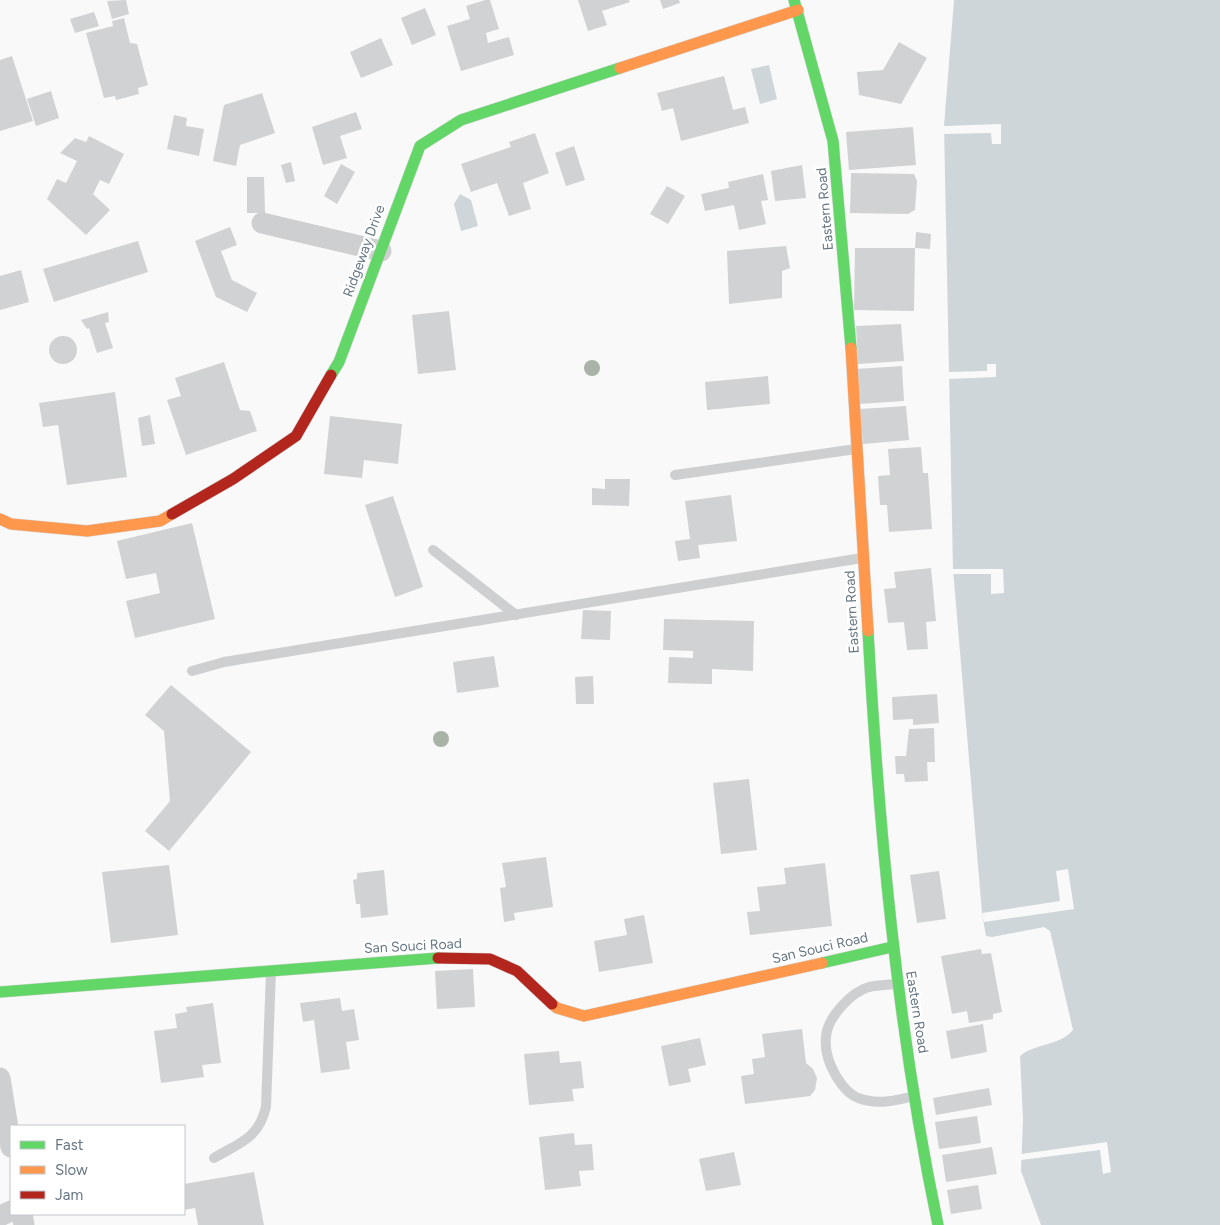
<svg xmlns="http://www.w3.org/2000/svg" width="1220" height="1225" font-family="Figtree,sans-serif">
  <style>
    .water { fill: #ced6d9 }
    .pier { fill: #f9f9f9 }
    .building { fill: #d0d2d3 }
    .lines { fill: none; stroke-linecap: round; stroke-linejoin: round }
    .fast-casing { stroke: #d5d6d7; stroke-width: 12 }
    .slow-casing { stroke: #d5d6d7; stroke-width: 12 }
    .jam-casing { stroke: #d5d6d7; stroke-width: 12 }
    .lane { stroke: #cecfd0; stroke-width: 10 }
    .street { stroke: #cecfd0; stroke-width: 21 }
    .fast { stroke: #63d668; stroke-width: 11 }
    .slow { stroke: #ff974d; stroke-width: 11 }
    .jam { stroke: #b3261e; stroke-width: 11 }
    .tree { fill: #a9b3a7 }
    .labels { text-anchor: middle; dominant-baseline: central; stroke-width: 5; stroke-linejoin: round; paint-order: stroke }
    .street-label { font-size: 14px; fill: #657683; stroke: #fff }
  </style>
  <rect width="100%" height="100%" fill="#f9f9f9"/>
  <g class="water">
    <path d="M954,0H1220V1225H1041L1021,1171L1023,1119L1020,1056C1035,1043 1060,1046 1073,1030L1050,931L1044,927L992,937L986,936L982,913L953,569L944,126Z"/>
    <path d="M769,65L777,99L760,104L751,69Z"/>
    <path d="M460,194L471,200L478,226L461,231L454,204Z"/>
  </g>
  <g class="pier">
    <path d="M1001,124V144H992L991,133L944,134V126Z"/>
    <path d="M987,364H996V377L949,379V372L987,371Z"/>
    <path d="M953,569H1003L1004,593L991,594V574H953Z"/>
    <path d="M1068,869L1074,909L984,922L982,913L1060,901L1056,871Z"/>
    <path d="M1107,1142L1111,1172L1103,1174L1100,1150L1021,1160V1154Z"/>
  </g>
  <g class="building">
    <path d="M126,0L129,14L112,19L107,1Z"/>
    <path d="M485,0H490L499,29L486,33L488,43L509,37L514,55L461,71L447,26L470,19L466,6Z"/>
    <path d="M578,0H629L630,2L602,11L607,25L588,31Z"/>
    <path d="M660,0H679L680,3L663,9Z"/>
    <path d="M425,8L436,35L412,45L401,18Z"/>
    <path d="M94,12L99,26L75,33L70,19Z"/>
    <path d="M124,18L130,43L137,44L148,85L138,88L139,94L116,100L115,96L104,98L86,33L113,26L112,21Z"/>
    <path d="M381,38L393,65L361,78L350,52Z"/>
    <path d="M899,42L927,58L901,104L859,95L857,72L883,70Z"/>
    <path d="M12,56L33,121L0,131V60Z"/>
    <path d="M724,76L733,110L745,107L749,123L681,141L673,108L662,111L657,93Z"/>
    <path d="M51,91L59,118L36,126L27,99Z"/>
    <path d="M262,93L275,133L240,145L236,166L213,161L224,105Z"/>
    <path d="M356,112L362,129L340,136L347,158L323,165L312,127Z"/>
    <path d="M174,115L187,118L186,126L204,129L199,156L167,149Z"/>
    <path d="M913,127L916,165L849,170L846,132Z"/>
    <path d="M535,133L549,173L523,183L531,209L509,216L497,183L471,192L461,164L511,147L509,142Z"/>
    <path d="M89,136L124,154L109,184L100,180L93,194L110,210L86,235L47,199L57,179L66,183L77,161L60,153L75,138L86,142Z"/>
    <path d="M574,146L585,180L566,186L555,153Z"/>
    <path d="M291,162L295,181L286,183L281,165Z"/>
    <path d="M341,164L355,172L337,204L324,196Z"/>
    <path d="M802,165L806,198L775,201L771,171Z"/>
    <path d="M851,173L914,174L917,181L915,210L908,214L850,213Z"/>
    <path d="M763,174L768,200L761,201L766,224L739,230L734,205L705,211L701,194L729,188L728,182Z"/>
    <path d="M247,177H264L265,213H247Z"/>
    <path d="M667,186L685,196L668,224L650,214Z"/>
    <path d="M230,227L237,245L221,251L232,280L257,293L247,312L216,297L195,241Z"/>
    <path d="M916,232L931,234L930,249L915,248Z"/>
    <path d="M138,241L148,272L54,302L43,269Z"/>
    <path d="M786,246L790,268L782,271V298L729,304L727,251Z"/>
    <path d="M855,248H915L914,311L854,310Z"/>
    <path d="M21,270L29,302L0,310V276Z"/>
    <path d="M449,311L456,370L418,374L412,315Z"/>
    <path d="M108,312L109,322L105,323L113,348L97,353L89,328L87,329L81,320Z"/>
    <path d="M901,324L904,361L858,364L856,326Z"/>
    <circle cx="63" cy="350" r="14"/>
    <path d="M224,362L240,410L250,411L257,431L186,455L167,400L181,396L175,378Z"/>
    <path d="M902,366L904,401L859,404L856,369Z"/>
    <path d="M768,376L770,404L707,410L705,382Z"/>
    <path d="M115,392L127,477L67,485L58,425L43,427L39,403Z"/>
    <path d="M906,406L909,440L863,444L860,409Z"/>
    <path d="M150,415L155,444L142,446L138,418Z"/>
    <path d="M330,416L402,424L398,464L364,460L362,478L324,474Z"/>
    <path d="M921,447L923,473H928L932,529L889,532L887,505H880L878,476L890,475L888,449Z"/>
    <path d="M605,479H630L629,506L592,505V488L605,489Z"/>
    <path d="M731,495L737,541L698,545L700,558L678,561L675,541L690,539L685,501Z"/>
    <path d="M393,496L423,587L395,597L365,505Z"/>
    <path d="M192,523L215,619L135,638L126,601L160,593L156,573L126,579L117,541Z"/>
    <path d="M931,568L936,621L926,622L928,649L907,650L904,622L888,623L884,589L896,588L894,572Z"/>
    <path d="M583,610L611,611L610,640L581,639Z"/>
    <path d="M664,619L754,621L753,671L712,669V684L668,683L669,657L693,658V651L663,650Z"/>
    <path d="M494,656L499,687L457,693L453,662Z"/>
    <path d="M593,676L594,704H576L575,677Z"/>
    <path d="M171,685L251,752L169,851L145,831L170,801L164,731L145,715Z"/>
    <path d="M937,694L939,723L913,725V719L893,720L892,697Z"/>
    <path d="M934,728L935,762H927L928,781L905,782L904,774H896L895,756H906L909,729Z"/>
    <path d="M749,779L757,850L721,854L713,783Z"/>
    <path d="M546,857L553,907L514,913L515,920L504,922L500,888L506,887L502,863Z"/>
    <path d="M825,863L832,926L750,935L747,912L760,911L757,887L786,884L784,868Z"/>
    <path d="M169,865L178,935L111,943L102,872Z"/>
    <path d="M384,870L388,915L361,918L360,904H356L353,880L357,879V873Z"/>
    <path d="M939,871L946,919L917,923L910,875Z"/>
    <path d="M644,915L653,963L599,972L594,941L627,935L624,919Z"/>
    <path d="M981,949L982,954L991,953L1002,1012L993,1014V1019L969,1023L967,1011L952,1014L941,956Z"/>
    <path d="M473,969L475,1007L437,1009L435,971Z"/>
    <path d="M340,998L342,1011L354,1009L359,1040L346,1042L350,1069L321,1073L314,1020L303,1022L300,1003Z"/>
    <path d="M213,1003L221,1063L202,1065L204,1077L161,1083L154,1031L177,1028L175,1014L187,1012L186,1007Z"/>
    <path d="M983,1024L987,1052L951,1059L946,1031Z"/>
    <path d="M802,1029L806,1063L813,1069L817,1078L815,1090L810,1096L745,1104L741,1076L754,1074L752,1059L765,1057L762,1034Z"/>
    <path d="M700,1038L706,1065L688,1069L691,1082L669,1086L661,1046Z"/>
    <path d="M559,1051L560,1063L581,1061L584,1088L572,1089L574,1101L529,1105L524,1054Z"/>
    <path d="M989,1088L992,1105L936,1115L933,1098Z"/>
    <path d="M977,1116L981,1143L939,1149L935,1122Z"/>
    <path d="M574,1133L575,1145L592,1144L594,1170L579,1171L581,1186L545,1190L539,1137Z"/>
    <path d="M992,1147L997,1174L946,1182L942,1155Z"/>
    <path d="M734,1152L741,1185L706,1191L699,1159Z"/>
    <path d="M254,1172L264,1225H198L195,1208L184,1210V1184Z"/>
    <path d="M978,1185L982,1209L951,1214L947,1190Z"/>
  </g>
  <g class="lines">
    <g class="fast-casing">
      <g id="fast">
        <path d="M794,0L833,141L851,348"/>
        <path d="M331,375L339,362L420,146L461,120L620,68"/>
        <path d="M868,631C879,831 897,1029 938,1225"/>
        <path d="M822,963L892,947"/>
        <path d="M0,992L438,958"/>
      </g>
    </g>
    <g class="slow-casing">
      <g id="slow">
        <path d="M620,68L798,10"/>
        <path d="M851,348L868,631"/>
        <path d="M0,519L11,524L87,531L160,521L172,514"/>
        <path d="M552,1004L557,1008L584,1016L822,963"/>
      </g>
    </g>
    <g class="jam-casing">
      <g id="jam">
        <path d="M172,514L233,479L296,436L331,375"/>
        <path d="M438,958L490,959L517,971L552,1004"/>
      </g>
    </g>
    <g class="lane">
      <path d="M675,475L856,449"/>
      <path d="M433,550L516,615"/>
      <path d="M192,671L224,662L862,558"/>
      <path d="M896,984C887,985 878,985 869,987C851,992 827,1018 826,1037C825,1047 827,1057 831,1066C836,1078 846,1093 858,1098C877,1105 895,1101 914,1096"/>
      <path d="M214,1158C241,1142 258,1139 266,1107L271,971"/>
    </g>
    <g class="street">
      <path d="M262,223L381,251"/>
      <path d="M0,1078L11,1147"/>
      <path d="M22,1214L24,1225"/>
      <path d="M0,1216L11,1211"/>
    </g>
    <use href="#fast" class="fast"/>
    <use href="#slow" class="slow"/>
    <use href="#jam" class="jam"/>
  </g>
  <g class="tree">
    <circle cx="592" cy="368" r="8"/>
    <circle cx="441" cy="739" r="8"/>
  </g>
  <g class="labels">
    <g class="street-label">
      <text transform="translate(825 209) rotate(-95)">Eastern Road</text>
      <text transform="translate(364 251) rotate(-70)">Ridgeway Drive</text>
      <text transform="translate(852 612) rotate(-93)">Eastern Road</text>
      <text transform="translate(413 946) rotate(-3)">San Souci Road</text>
      <text transform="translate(820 948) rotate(-13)">San Souci Road</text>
      <text transform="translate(917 1012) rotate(81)">Eastern Road</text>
    </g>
  </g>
  <rect x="10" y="1125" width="175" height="90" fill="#ffffff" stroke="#c1c8cd"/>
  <rect x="20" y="1141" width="25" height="8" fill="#63d668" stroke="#c1c8cd"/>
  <text x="55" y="1150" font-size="15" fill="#657683">Fast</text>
  <rect x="20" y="1166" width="25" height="8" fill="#ff974d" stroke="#c1c8cd"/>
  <text x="55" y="1175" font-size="15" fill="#657683">Slow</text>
  <rect x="20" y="1191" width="25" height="8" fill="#b3261e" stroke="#c1c8cd"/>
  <text x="55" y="1200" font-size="15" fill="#657683">Jam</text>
</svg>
